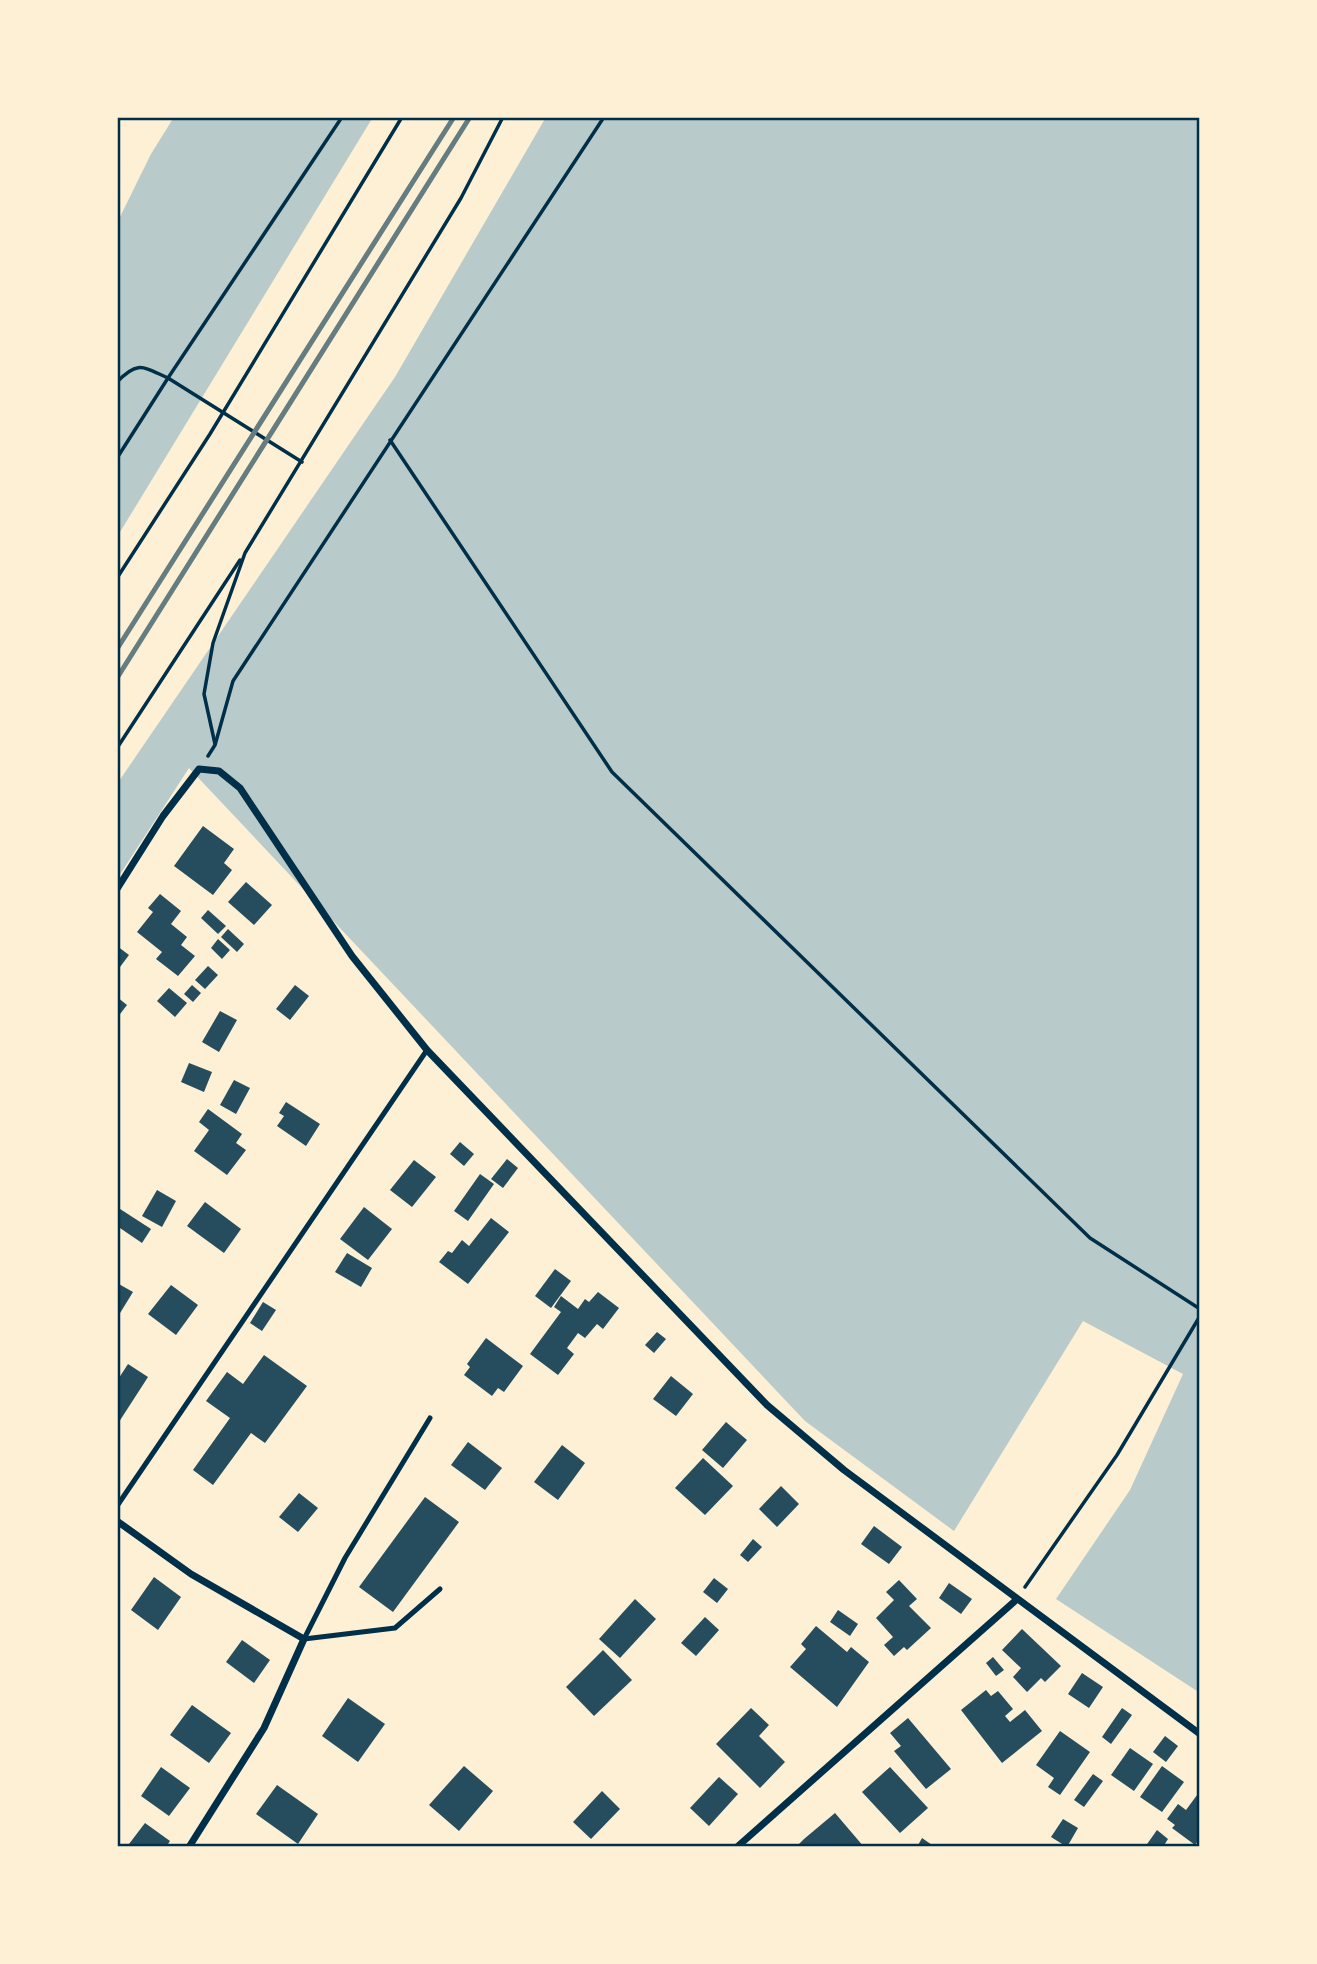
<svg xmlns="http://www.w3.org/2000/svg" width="1317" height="1964" font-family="'PT Sans',sans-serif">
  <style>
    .green { fill: #b9caca }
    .building { fill: #264d5e }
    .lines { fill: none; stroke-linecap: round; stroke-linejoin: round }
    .path { stroke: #003049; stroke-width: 3.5 }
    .service { stroke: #003049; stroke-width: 5 }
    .minor { stroke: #003049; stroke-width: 7 }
    .rail { stroke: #657d81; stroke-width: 5 }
    .neatline { fill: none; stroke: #003049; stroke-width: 2.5 }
  </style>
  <rect width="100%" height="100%" fill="#fdf0d5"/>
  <g class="green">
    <path d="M174,117H373L117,537V223L151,154Z"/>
    <path d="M546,117H1200V1693L1056,1599L1130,1490L1183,1374L1083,1321L954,1531L805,1421L189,768L117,879V784L395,377Z"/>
  </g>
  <g class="building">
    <path d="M203,826L234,849L224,863L232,870L213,895L174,866Z"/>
    <path d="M246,882L272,905L254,925L228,902Z"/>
    <path d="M160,894L181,911L171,924L187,937L181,945L195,956L178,976L156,959L162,952L137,932L153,912L148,908Z"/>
    <path d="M208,910L226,926L218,934L201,918Z"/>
    <path d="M228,929L244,944L237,952L221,937Z"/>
    <path d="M218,939L230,950L222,959L211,948Z"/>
    <path d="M117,946L129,955L117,971Z"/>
    <path d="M208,966L218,975L205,989L195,980Z"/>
    <path d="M192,985L201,993L193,1002L184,994Z"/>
    <path d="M295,985L309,996L290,1020L276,1009Z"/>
    <path d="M169,988L187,1003L175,1017L157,1001Z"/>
    <path d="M117,997L127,1005L117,1018Z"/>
    <path d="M220,1011L237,1020L219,1052L202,1042Z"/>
    <path d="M189,1063L212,1072L204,1092L181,1082Z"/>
    <path d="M234,1080L250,1088L236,1114L220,1105Z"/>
    <path d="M286,1102L320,1124L306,1146L277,1126L284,1116L279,1113Z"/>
    <path d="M208,1109L242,1134L236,1143L246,1150L227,1175L194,1151L209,1130L199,1122Z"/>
    <path d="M460,1142L474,1154L464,1166L450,1154Z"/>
    <path d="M507,1159L518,1168L503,1188L491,1179Z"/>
    <path d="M414,1160L436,1177L412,1207L390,1190Z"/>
    <path d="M480,1174L494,1184L468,1221L454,1211Z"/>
    <path d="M157,1190L176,1201L162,1227L142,1216Z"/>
    <path d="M205,1202L241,1229L224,1253L187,1226Z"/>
    <path d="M117,1207L151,1229L142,1243L117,1226Z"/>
    <path d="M364,1207L392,1229L368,1260L340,1239Z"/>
    <path d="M491,1218L509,1232L468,1284L439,1262L448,1251L452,1253L462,1240L469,1246Z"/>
    <path d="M347,1253L372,1268L361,1287L335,1272Z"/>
    <path d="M555,1269L571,1281L551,1308L535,1296Z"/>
    <path d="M117,1283L133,1292L117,1318Z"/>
    <path d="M171,1285L198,1305L176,1335L148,1314Z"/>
    <path d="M598,1292L619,1308L603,1329L597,1324L585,1338L578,1333L567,1348L574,1354L558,1375L530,1354L561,1312L554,1307L561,1296L578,1309L585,1299L589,1302Z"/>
    <path d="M263,1302L276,1310L262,1331L250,1323Z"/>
    <path d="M657,1332L666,1339L654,1353L645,1345Z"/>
    <path d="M486,1338L523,1366L504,1392L498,1388L492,1396L464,1375L470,1367L467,1364Z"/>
    <path d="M264,1355L307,1386L265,1443L251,1433L213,1485L193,1470L230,1418L206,1401L227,1372L243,1384Z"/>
    <path d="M128,1364L148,1377L117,1425V1381Z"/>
    <path d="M671,1376L693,1394L676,1416L653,1399Z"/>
    <path d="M726,1422L747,1440L723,1468L702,1450Z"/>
    <path d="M468,1442L502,1468L485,1490L451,1465Z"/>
    <path d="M562,1445L585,1463L558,1500L534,1482Z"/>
    <path d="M703,1458L733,1486L705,1515L675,1488Z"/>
    <path d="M781,1486L799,1504L777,1527L759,1509Z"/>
    <path d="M299,1493L318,1508L298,1532L279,1517Z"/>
    <path d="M425,1497L459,1522L393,1612L359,1587Z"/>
    <path d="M874,1526L902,1547L889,1564L861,1544Z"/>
    <path d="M753,1539L762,1547L748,1562L740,1555Z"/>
    <path d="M154,1577L181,1597L158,1630L131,1610Z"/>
    <path d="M714,1578L728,1589L717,1603L703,1592Z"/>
    <path d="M899,1580L917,1599L909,1606L931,1628L907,1650L904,1647L894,1656L884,1645L893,1637L876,1618L894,1600L886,1592Z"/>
    <path d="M949,1583L972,1599L961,1614L939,1598Z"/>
    <path d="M635,1599L656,1619L620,1658L599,1639Z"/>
    <path d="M838,1610L858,1624L850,1636L830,1622Z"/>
    <path d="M705,1617L719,1630L696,1656L681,1643Z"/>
    <path d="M816,1626L847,1652L851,1647L869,1662L837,1707L790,1667L806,1649L801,1644Z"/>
    <path d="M1022,1629L1061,1666L1045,1682L1041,1678L1027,1692L1013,1677L1021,1668L1002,1650Z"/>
    <path d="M242,1640L270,1660L254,1683L226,1662Z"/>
    <path d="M603,1650L632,1680L594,1716L566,1687Z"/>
    <path d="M993,1657L1004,1670L996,1676L986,1663Z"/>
    <path d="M1082,1673L1103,1687L1089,1708L1068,1694Z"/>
    <path d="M986,1690L991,1696L998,1691L1013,1709L1005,1716L1010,1722L1025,1710L1042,1731L1002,1763L961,1710Z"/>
    <path d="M348,1698L385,1724L358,1762L322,1736Z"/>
    <path d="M192,1705L231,1733L209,1763L170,1735Z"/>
    <path d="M751,1708L769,1725L759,1736L785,1762L760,1788L716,1744Z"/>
    <path d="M1122,1708L1132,1715L1111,1744L1102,1737Z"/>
    <path d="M908,1718L951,1769L926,1789L894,1751L901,1746L890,1733Z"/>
    <path d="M1060,1731L1090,1752L1060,1795L1048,1787L1054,1778L1036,1765Z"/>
    <path d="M1165,1736L1178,1746L1166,1762L1153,1752Z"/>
    <path d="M1130,1748L1153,1764L1134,1791L1111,1775Z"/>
    <path d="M464,1766L493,1791L459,1831L429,1805Z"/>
    <path d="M1162,1766L1184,1782L1162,1812L1140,1797Z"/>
    <path d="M161,1767L190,1788L169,1816L141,1796Z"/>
    <path d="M890,1767L928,1808L900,1833L862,1792Z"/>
    <path d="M1093,1774L1103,1781L1084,1807L1074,1800Z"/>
    <path d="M719,1777L738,1794L709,1826L690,1808Z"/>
    <path d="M277,1785L318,1814L298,1844L256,1814Z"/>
    <path d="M602,1791L620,1809L591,1839L573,1822Z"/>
    <path d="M1200,1791V1838L1195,1845L1172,1828L1175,1825L1167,1819L1178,1804L1186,1810Z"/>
    <path d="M835,1813L864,1847H796L804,1839Z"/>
    <path d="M1063,1819L1078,1828L1067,1847L1051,1837Z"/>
    <path d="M145,1823L170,1841L166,1847L129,1844Z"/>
    <path d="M1157,1830L1168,1839L1163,1847H1145Z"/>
    <path d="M922,1838L935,1847H917Z"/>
  </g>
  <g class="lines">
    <g class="path">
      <path d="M117,382C138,360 143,367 168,378L342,117"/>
      <path d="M390,440L612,772L1090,1238L1200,1309"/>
      <path d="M117,458L168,378L302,462"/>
      <path d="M117,578L210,434L402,117"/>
      <path d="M215,744L204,694L213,643L245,553L461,198L503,117"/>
      <path d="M117,748L240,560"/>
      <path d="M208,756L215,745L233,681L604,117"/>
      <path d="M1025,1587L1117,1455L1200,1316"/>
    </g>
    <g class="service">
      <path d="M117,1506L427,1050"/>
      <path d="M304,1639L345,1558L430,1418"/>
      <path d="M304,1639L395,1628L440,1589"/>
    </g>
    <g class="minor">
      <path d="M117,889L163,816L199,769L219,771L240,788L352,956L427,1050L767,1405L844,1470L1200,1734"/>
      <path d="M117,1521L191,1574L304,1639L264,1728L189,1847"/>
      <path d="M737,1847L1016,1600"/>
    </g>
    <g class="rail">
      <path d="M117,649L454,117"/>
      <path d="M117,678L470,117"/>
    </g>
  </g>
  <rect width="1317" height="1964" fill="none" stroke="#fdf0d5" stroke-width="238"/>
  <rect x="119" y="119" width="1079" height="1726" class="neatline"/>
</svg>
